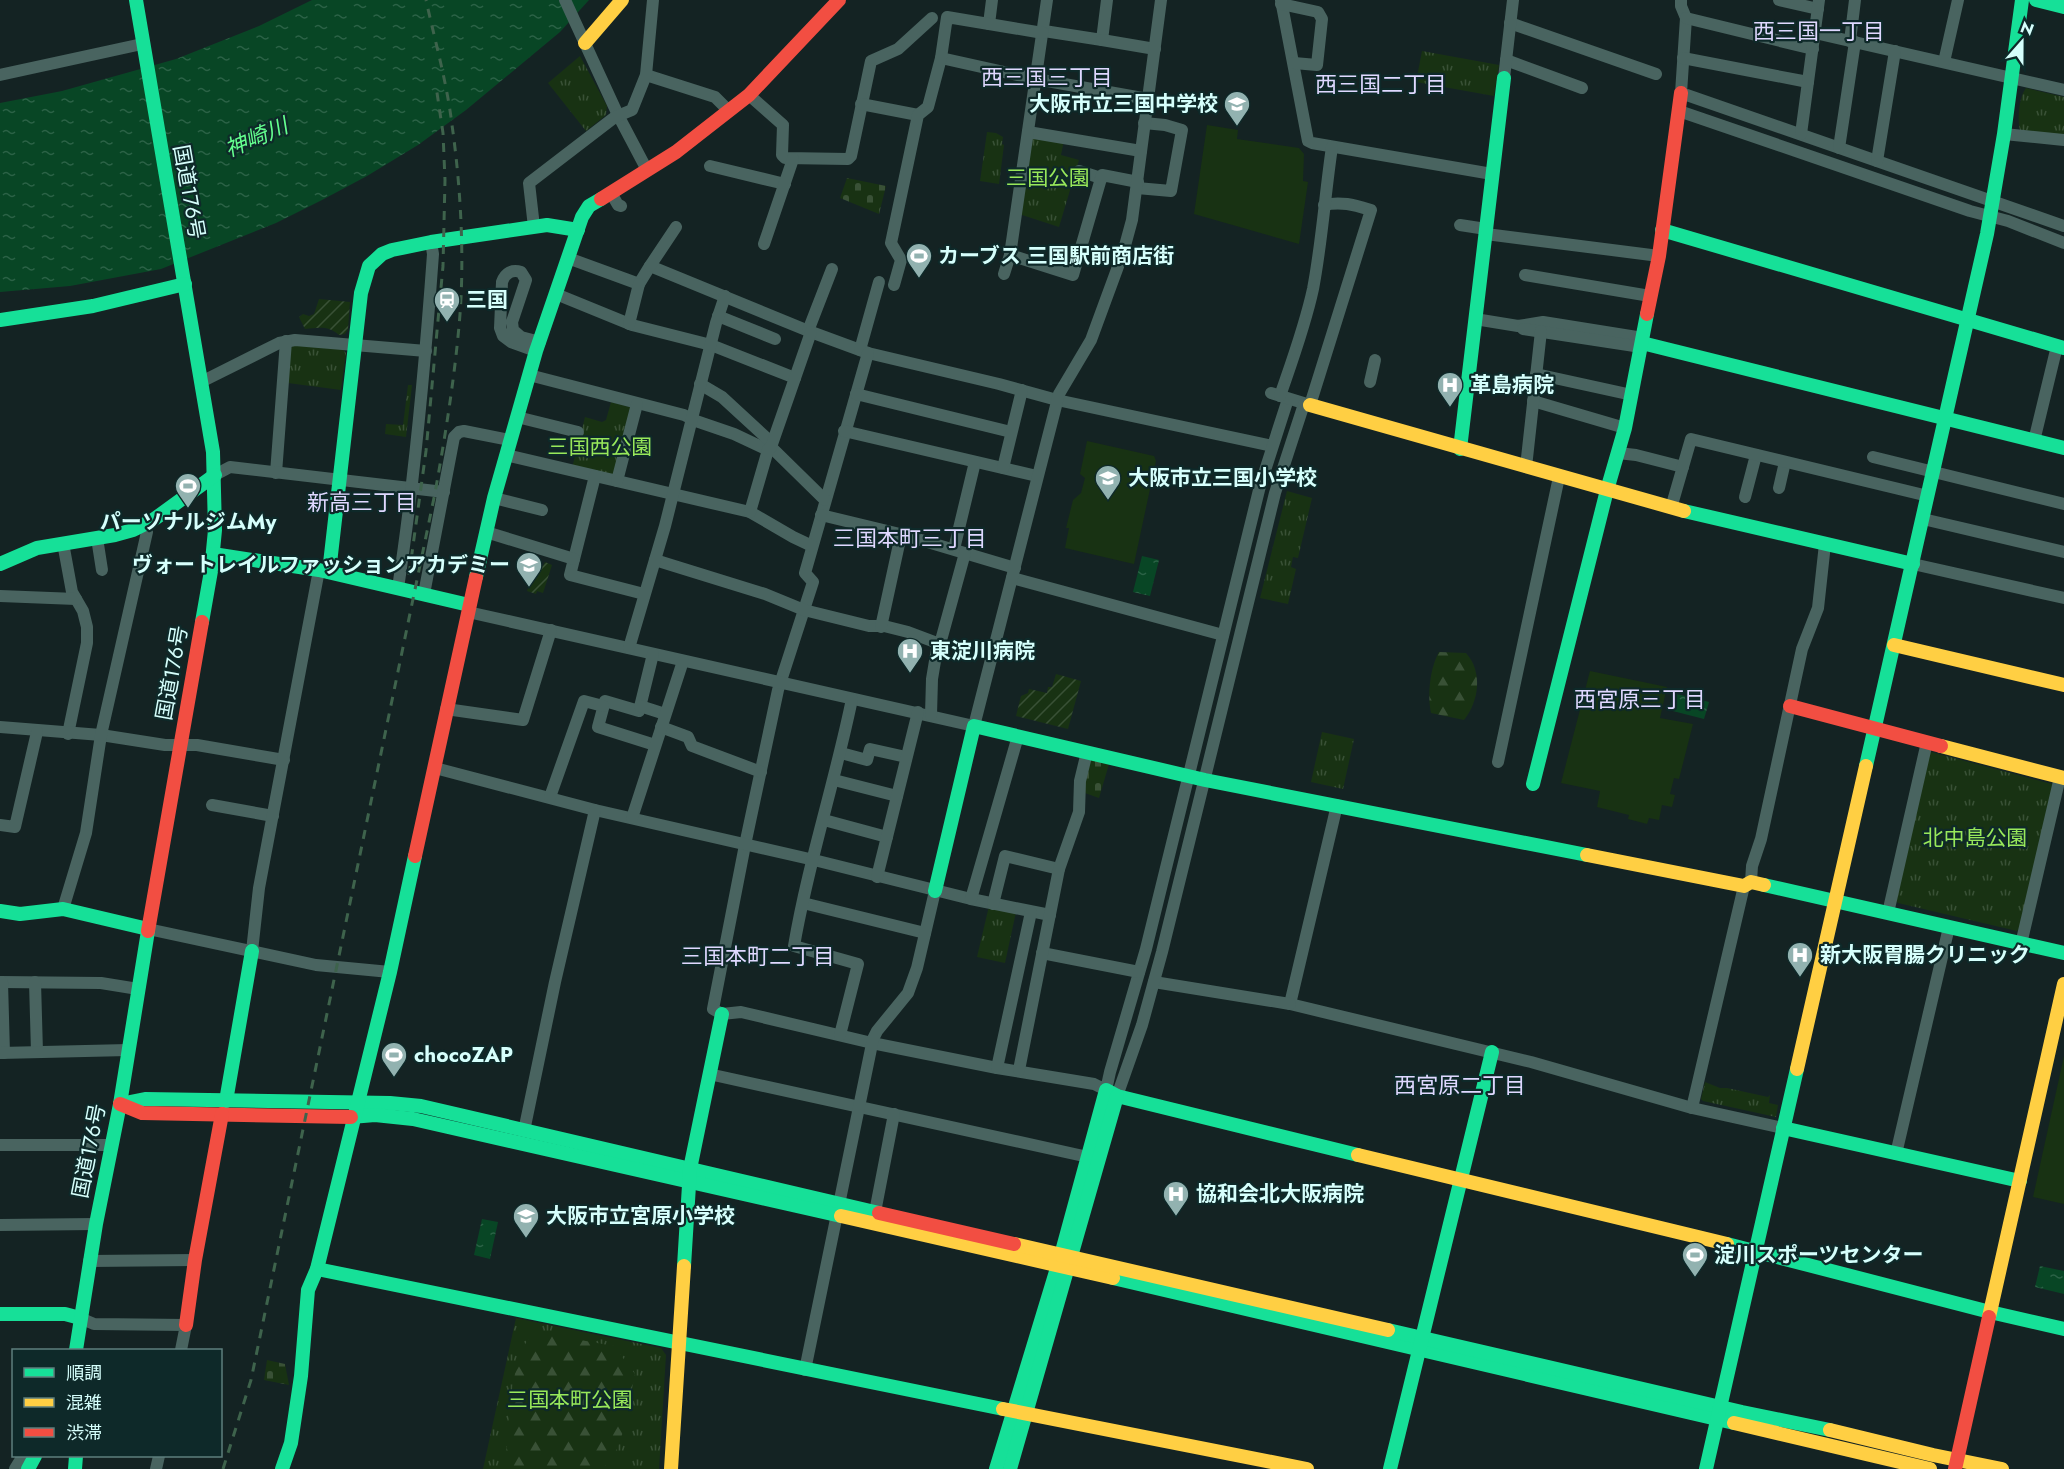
<svg xmlns="http://www.w3.org/2000/svg" width="2064" height="1469" font-family="Jost,'Noto Sans JP',sans-serif">
  <style>
    .grass { fill: url(#grass-tufts) }
    .forest { fill: url(#forest-firs) }
    .cemetery { fill: url(#cemetery-stones) }
    .garden { fill: url(#garden-furrows) }
    .pitch { fill: #183213 }
    .water { fill: url(#water-ripples) }
    .lines { fill: none; stroke-linecap: round; stroke-linejoin: round }
    .street { stroke: #496460; stroke-width: 12 }
    .fast { stroke: #16e098; stroke-width: 14 }
    .slow { stroke: #ffcf43; stroke-width: 14 }
    .jam { stroke: #f24e42; stroke-width: 14 }
    .rail { stroke: #3e634c; stroke-width: 3; stroke-dasharray: 9 8; stroke-linecap: butt }
    .labels { text-anchor: middle; dominant-baseline: central; stroke-width: 4.5; stroke-linejoin: round; paint-order: stroke }
    .poi-label { font-size: 21px; font-weight: bold; fill: #d6fffc; stroke: #0e2929; text-anchor: start }
    .park-label { font-size: 21px; fill: #98e85a; stroke: #0e2929 }
    .street-label { font-size: 21px; fill: #d6fffc; stroke: #0e2929 }
    .neighbourhood-label { font-size: 22px; fill: #dfd8ff; stroke: #0e2929 }
    .water-label { font-size: 22px; font-style: italic; fill: #64ff8f; stroke: #0e2929 }
  </style>
  <defs>
    <pattern id="grass-tufts" width="24" height="20" patternUnits="userSpaceOnUse" patternTransform="scale(1.5)"><rect width="24" height="20" fill="#183213"/><path d="M3 7l-1-3M5 7V3M7 7l1-3M15 17l-1-3M17 17v-4M19 17l1-3" fill="none" stroke="#395136"/></pattern>
    <pattern id="forest-firs" width="22" height="20" patternUnits="userSpaceOnUse" patternTransform="scale(1.5)"><rect width="22" height="20" fill="#183213"/><path d="M5 1l3.5 6h-7zM16 11l3.5 6h-7z" fill="#395136"/></pattern>
    <pattern id="cemetery-stones" width="16" height="16" patternUnits="userSpaceOnUse" patternTransform="scale(1.5)"><rect width="16" height="16" fill="#183213"/><path d="M2 7V4a2 2 0 0 1 4 0v3zM10 15v-3a2 2 0 0 1 4 0v3z" fill="#395136"/></pattern>
    <pattern id="garden-furrows" width="10" height="10" patternUnits="userSpaceOnUse" patternTransform="scale(1.5)"><rect width="10" height="10" fill="#183213"/><path d="M-1 1l2-2M0 10L10 0M9 11l2-2" fill="none" stroke="#395136"/></pattern>
    <pattern id="water-ripples" width="26" height="14" patternUnits="userSpaceOnUse" patternTransform="scale(1.5)"><rect width="26" height="14" fill="#084625"/><path d="M2 4q2-2 4 0t4 0M15 11q2-2 4 0t4 0" fill="none" stroke="#2b6246"/></pattern>
  </defs>
  <rect width="100%" height="100%" fill="#142323"/>
  <g class="grass">
    <path d="M1422,51L1499,65L1494,96L1416,82Z"/>
    <path d="M580,56L607,106L606,115L586,131L548,83Z"/>
    <path d="M2026,88L2064,97V137L2020,130C2017,119 2019,97 2026,88Z"/>
    <path d="M987,132L996,133L1003,137L1002,144L1004,145L999,184L980,181Z"/>
    <path d="M1031,134L1064,140L1061,155L1079,160L1059,227L1019,214Z"/>
    <path d="M295,344L342,349L346,353L341,390L288,383L291,348Z"/>
    <path d="M408,385H412L406,437L385,434L386,424L403,425Z"/>
    <path d="M611,402L634,408L615,478L572,468L585,417L602,422L606,420Z"/>
    <path d="M1287,491L1312,498L1298,558L1293,557L1291,567L1296,569L1288,604L1260,598Z"/>
    <path d="M1322,732L1354,739L1343,789L1311,782Z"/>
    <path d="M1931,752L2052,784L2055,787L2021,928L2017,931L1898,903L1894,898L1927,755Z"/>
    <path d="M989,906L1016,912L1005,963L977,957Z"/>
    <path d="M1705,1082L1720,1088H1727L1768,1097L1770,1095L1769,1103L1778,1105L1776,1117L1703,1101L1701,1099Z"/>
    <path d="M516,1318L661,1348L666,1355L659,1469H483Z"/>
  </g>
  <g class="forest">
    <path d="M1439,652L1466,653C1483,672 1479,701 1464,720L1431,713C1427,695 1430,668 1439,652Z"/>
    <path d="M531,1336H558L614,1346L635,1374L623,1432L617,1449L603,1469H505C508,1436 509,1359 531,1336Z"/>
  </g>
  <g class="cemetery">
    <path d="M847,178L886,186L879,214L840,198Z"/>
    <path d="M1088,759L1109,764L1099,798L1082,792Z"/>
    <path d="M267,1360L285,1364L289,1385L264,1380Z"/>
  </g>
  <g class="garden">
    <path d="M319,299L350,302L348,329L345,334L339,335C328,325 318,328 305,329L299,317L303,314L309,316L314,314Z"/>
    <path d="M530,562L543,566L545,562L552,565L543,593L537,591L536,594L527,591L531,578L525,576Z"/>
    <path d="M1056,674L1081,681L1068,729L1016,716L1021,696L1028,693L1029,689L1047,693L1048,687H1052Z"/>
  </g>
  <g class="pitch">
    <path d="M1207,125L1238,130L1237,139L1299,148L1304,154L1303,181L1308,182L1299,244L1194,214Z"/>
    <path d="M1087,441L1154,456L1156,461L1134,564L1065,548L1069,528H1066L1073,500L1081,493L1085,478L1080,474Z"/>
    <path d="M1590,671L1667,687L1660,718L1693,724L1679,779L1674,778L1670,794L1675,795L1672,807L1662,805L1659,820L1649,818L1647,824L1628,819L1629,815L1597,807L1600,791L1561,783Z"/>
    <path d="M2064,1056V1204L2033,1197Z"/>
  </g>
  <g class="water">
    <path d="M312,0H589L560,32L466,110L418,145L367,176L322,200L276,223L161,269L70,286L0,292V103L62,91L176,59L259,26Z"/>
    <path d="M1142,556L1159,560L1150,596L1133,592Z"/>
    <path d="M1673,693L1709,702L1704,719L1669,710Z"/>
    <path d="M482,1219L498,1222L490,1259L474,1255Z"/>
    <path d="M2040,1266L2064,1271V1294L2035,1287Z"/>
  </g>
  <g class="lines">
    <g class="street">
      <path d="M565,0L618,115L647,170"/>
      <path d="M1281,0L1308,141L1312,143L1492,174"/>
      <path d="M1681,0V6L1686,18L1681,93L2064,226"/>
      <path d="M1779,0L1818,9"/>
      <path d="M1281,4L1318,12L1322,19L1317,65L1294,63"/>
      <path d="M1686,18L1813,49"/>
      <path d="M1510,23L1656,74"/>
      <path d="M989,24L992,0"/>
      <path d="M1044,31L1102,40L1107,0"/>
      <path d="M1815,33L2064,90"/>
      <path d="M1102,40L1155,49"/>
      <path d="M1850,41L1855,0"/>
      <path d="M941,58L1036,79L1148,99"/>
      <path d="M1683,58L1808,82"/>
      <path d="M1506,60L1582,88"/>
      <path d="M1944,62L1958,0"/>
      <path d="M0,75L142,44"/>
      <path d="M646,75L715,97L729,111"/>
      <path d="M1504,78L1513,0"/>
      <path d="M749,95L783,125L782,155L785,158L848,159L851,156L871,61L898,49L932,18"/>
      <path d="M861,104L918,115"/>
      <path d="M1679,111L1970,211L2008,221L2064,243"/>
      <path d="M1028,132L1141,151"/>
      <path d="M1801,134L1819,0"/>
      <path d="M2004,134L2064,140"/>
      <path d="M1839,148L1855,42"/>
      <path d="M1877,161L1895,51"/>
      <path d="M710,166L785,184"/>
      <path d="M1079,171L1101,178"/>
      <path d="M1137,188L1171,191L1182,130L1165,125L1144,123"/>
      <path d="M611,193L618,205L621,206"/>
      <path d="M1460,225L1486,229"/>
      <path d="M534,227L529,183L615,117L632,110L646,75L653,0"/>
      <path d="M1486,234L1659,256"/>
      <path d="M764,244L793,159"/>
      <path d="M1010,255L1073,275L1102,175L1138,182"/>
      <path d="M568,258L639,284L650,266L811,332L868,353L999,384L1057,400L1272,446"/>
      <path d="M650,266L676,227"/>
      <path d="M1004,274L1010,255L1047,0"/>
      <path d="M1525,275L1650,296"/>
      <path d="M894,285L901,260L891,243L918,115L928,107L941,58L947,17L1043,33"/>
      <path d="M556,294L632,325L711,345L795,378"/>
      <path d="M718,316L775,339"/>
      <path d="M1475,319L1518,326L1543,322L1643,338"/>
      <path d="M629,324L639,284"/>
      <path d="M1523,329L1641,347"/>
      <path d="M808,331L832,269"/>
      <path d="M860,350L879,282"/>
      <path d="M536,351L511,342L503,336L500,328L502,282C505,273 512,269 521,272L526,280L512,322L513,330L521,337L540,342"/>
      <path d="M868,353L805,573L813,582L778,690L745,845L713,1009L722,1014L741,1012L872,1043L997,1068L1094,1084L1106,1090L1110,1072L1146,949L1260,486L1288,399"/>
      <path d="M1536,374L1632,395"/>
      <path d="M529,375L684,415L696,421L734,434L768,450"/>
      <path d="M201,382L279,343L295,340L426,351"/>
      <path d="M1370,382L1375,360"/>
      <path d="M700,384L722,397L772,443"/>
      <path d="M1271,393L1310,405L1371,210C1354,205 1341,201 1324,205"/>
      <path d="M856,394L1011,432"/>
      <path d="M1280,396C1292,361 1305,326 1313,289C1322,242 1325,194 1332,147"/>
      <path d="M1533,401L1625,428"/>
      <path d="M517,417L578,432"/>
      <path d="M844,431L1037,476"/>
      <path d="M2034,441L2057,346"/>
      <path d="M771,447L825,500"/>
      <path d="M1618,453L1636,455L1683,467"/>
      <path d="M506,455L750,512L793,537L812,546"/>
      <path d="M1873,457L2064,504"/>
      <path d="M1526,467L1541,331"/>
      <path d="M1003,468L1022,390"/>
      <path d="M276,473L286,341"/>
      <path d="M215,475L230,467L444,492"/>
      <path d="M595,476L570,575L644,594"/>
      <path d="M617,481L637,404"/>
      <path d="M1779,488L1785,462"/>
      <path d="M1745,497L1756,455"/>
      <path d="M494,498L542,510"/>
      <path d="M1671,508L1691,439L1928,496"/>
      <path d="M750,512L768,450L771,447L811,332"/>
      <path d="M821,515L904,535L1015,568"/>
      <path d="M1923,519L2064,552"/>
      <path d="M486,532L574,559"/>
      <path d="M97,538L102,570"/>
      <path d="M63,543L72,592L83,611L87,627V643L68,734"/>
      <path d="M954,549L975,462"/>
      <path d="M655,560L765,594L804,610L869,626H884L908,632L940,644L965,553"/>
      <path d="M1913,564L2064,598"/>
      <path d="M1012,578L1223,635"/>
      <path d="M398,588C415,477 425,365 433,254L431,242"/>
      <path d="M424,594L454,437L459,432L464,431L510,440"/>
      <path d="M0,596L76,599"/>
      <path d="M468,612L974,726L1059,394L1091,340L1123,253L1132,220L1161,0"/>
      <path d="M881,627L901,535"/>
      <path d="M629,648L665,526L716,323L725,296"/>
      <path d="M653,654L639,711L605,701L598,727L655,745"/>
      <path d="M640,706L665,714"/>
      <path d="M446,709L523,720L551,630"/>
      <path d="M931,715L932,679L938,643"/>
      <path d="M0,727L101,735L165,745H197L284,760"/>
      <path d="M661,727L688,737L692,746L761,772"/>
      <path d="M841,753L867,760L870,749L906,757"/>
      <path d="M1498,762L1559,477"/>
      <path d="M435,768L595,810L814,860L971,899L1050,915"/>
      <path d="M834,780L897,796"/>
      <path d="M550,797L584,701L603,706"/>
      <path d="M212,805L273,816"/>
      <path d="M1337,805L1290,1004L1531,1062L1692,1108L1783,1128"/>
      <path d="M632,818L683,661"/>
      <path d="M824,820L887,837"/>
      <path d="M0,825L15,827L37,732"/>
      <path d="M877,877L918,712"/>
      <path d="M1751,882L1752,866L1761,839L1802,649L1818,608L1825,544"/>
      <path d="M971,899L1018,736"/>
      <path d="M803,903L925,933"/>
      <path d="M993,904L1005,856L1059,869"/>
      <path d="M63,909L86,833L101,735L147,532L144,525"/>
      <path d="M1888,913L1927,742"/>
      <path d="M148,929L316,965L390,972"/>
      <path d="M2021,944L2060,777"/>
      <path d="M252,951L259,888L319,570"/>
      <path d="M1042,953L1139,972"/>
      <path d="M0,982L101,983L138,989"/>
      <path d="M2,982L4,1053"/>
      <path d="M35,982L37,1052"/>
      <path d="M1154,982L1290,1004"/>
      <path d="M840,1035L858,964L794,946C808,863 835,782 852,699"/>
      <path d="M0,1053L128,1050"/>
      <path d="M997,1068L1031,912"/>
      <path d="M1019,1070L1059,869L1079,812L1080,781L1087,752"/>
      <path d="M709,1074L1088,1157"/>
      <path d="M1117,1096L1142,1025L1162,952L1275,493L1304,404"/>
      <path d="M1692,1108L1744,886"/>
      <path d="M524,1131L555,982L595,810"/>
      <path d="M0,1145H111"/>
      <path d="M1896,1154L1949,927"/>
      <path d="M875,1212L894,1114"/>
      <path d="M0,1225L96,1224"/>
      <path d="M89,1261L195,1260"/>
      <path d="M80,1318L94,1324L186,1325L181,1350"/>
      <path d="M805,1370L873,1039L877,1031L908,993L917,968L935,891"/>
      <path d="M15,1469L23,1456"/>
      <path d="M156,1469L159,1456"/>
    </g>
    <g class="fast">
      <path d="M136,0L213,452L215,530L211,571L202,622"/>
      <path d="M2036,0L2064,7"/>
      <path d="M1662,230L2064,348"/>
      <path d="M0,320L93,306L185,284"/>
      <path d="M1642,343L2064,448"/>
      <path d="M1460,449L1504,78"/>
      <path d="M1684,511L1913,564"/>
      <path d="M213,554L319,570L469,605"/>
      <path d="M0,564L37,548L115,535L133,530L153,520L215,475"/>
      <path d="M329,572L361,293L369,266L382,254L392,250L431,242L547,225L578,230"/>
      <path d="M476,577L494,498L536,351L582,217L589,206L601,199"/>
      <path d="M1866,766L1987,234L2004,134L2022,0"/>
      <path d="M1533,784L1607,490L1625,428L1647,314"/>
      <path d="M1764,885L2064,953"/>
      <path d="M935,891L974,726L1205,780L1587,855"/>
      <path d="M0,911L20,914L63,909L148,929"/>
      <path d="M226,1101L252,951"/>
      <path d="M120,1104L145,1099L390,1103L421,1106L879,1213"/>
      <path d="M351,1117L375,1115L413,1119L841,1216"/>
      <path d="M1783,1128L2020,1181"/>
      <path d="M1727,1244L1990,1312L2064,1329"/>
      <path d="M684,1266L690,1169L722,1014"/>
      <path d="M317,1269L1003,1409"/>
      <path d="M1113,1278L1734,1423"/>
      <path d="M0,1314H65L80,1318"/>
      <path d="M1388,1330L1742,1412L1830,1430"/>
      <path d="M76,1350L96,1224L120,1104L148,931"/>
      <path d="M28,1469L35,1456"/>
      <path d="M75,1469L76,1456"/>
      <path d="M282,1469L291,1443L301,1376L308,1290L317,1269L390,972L415,856"/>
      <path d="M996,1469L1061,1255L1106,1090L1117,1096L1358,1155"/>
      <path d="M1010,1469L1117,1096"/>
      <path d="M1390,1469L1492,1052"/>
      <path d="M1706,1469L1797,1069"/>
    </g>
    <g class="slow">
      <path d="M585,43L622,0"/>
      <path d="M1310,405L1684,511"/>
      <path d="M1894,645L2064,685"/>
      <path d="M1941,746L2064,778"/>
      <path d="M1587,855L1744,886L1751,882L1764,885"/>
      <path d="M1797,1069L1866,766"/>
      <path d="M1358,1155L1727,1244"/>
      <path d="M841,1216L1113,1278"/>
      <path d="M1014,1244L1388,1330"/>
      <path d="M1989,1317L2064,984"/>
      <path d="M1003,1409L1307,1469"/>
      <path d="M1734,1423L1930,1469"/>
      <path d="M1830,1430L1933,1455L2002,1469"/>
      <path d="M671,1469L684,1266"/>
    </g>
    <g class="jam">
      <path d="M601,199L676,152L749,95L839,0"/>
      <path d="M1647,314L1659,256L1681,93"/>
      <path d="M1790,706L1941,746"/>
      <path d="M415,856L476,577"/>
      <path d="M148,931L202,622"/>
      <path d="M120,1104L142,1113L351,1117"/>
      <path d="M879,1213L1014,1244"/>
      <path d="M186,1325L195,1260L222,1114"/>
      <path d="M1955,1469L1989,1317"/>
    </g>
    <g class="rail">
      <path d="M409,575L426,451L443,266L445,180L443,133L436,86"/>
      <path d="M223,1469L251,1380L435,493C445,437 454,382 459,326C465,263 461,188 452,125C447,83 435,41 426,0"/>
    </g>
  </g>
  <defs>
    <g id="school-pin" transform="scale(1.35)"><path d="M0 17L-7.5 6A9.5 9.5 0 1 1 7.5 6Z" fill="#92b2b0" stroke="#0e2929"/><path d="M0-5L7-2L0 1L-7-2ZM-4 1L0 2.5L4 1V4Q0 6-4 4Z" fill="#fff"/></g>
    <g id="stadium-pin" transform="scale(1.35)"><path d="M0 17L-7.5 6A9.5 9.5 0 1 1 7.5 6Z" fill="#92b2b0" stroke="#0e2929"/><path d="M0-5a6.5 5 0 1 0 0 10a6.5 5 0 1 0 0-10ZM-3.5-1.8h7v3.6h-7Z" fill="#fff"/></g>
    <g id="station-pin" transform="scale(1.35)"><path d="M0 17L-7.5 6A9.5 9.5 0 1 1 7.5 6Z" fill="#92b2b0" stroke="#0e2929"/><path d="M-3-6H3Q5-6 5-4V2Q5 4 3 4L4.5 6H3L1.5 4h-3L-3 6H-4.5L-3 4Q-5 4-5 2V-4Q-5-6-3-6ZM-3.5-4v3h7v-3ZM-3.5 1v1.5H-2V1ZM2 1v1.5H3.5V1Z" fill="#fff"/></g>
    <g id="hospital-pin" transform="scale(1.35)"><path d="M0 17L-7.5 6A9.5 9.5 0 1 1 7.5 6Z" fill="#92b2b0" stroke="#0e2929"/><path d="M-5-5h3v3.5h4V-5h3V5h-3V1.5h-4V5h-3Z" fill="#fff"/></g>
    <g id="university-pin" transform="scale(1.35)"><path d="M0 17L-7.5 6A9.5 9.5 0 1 1 7.5 6Z" fill="#92b2b0" stroke="#0e2929"/><path d="M0-5L7-2L0 1L-7-2ZM-4 1L0 2.5L4 1V4Q0 6-4 4Z" fill="#fff"/></g>
  </defs>
  <g fill-rule="evenodd">
    <use href="#school-pin" x="1237" y="104"/>
    <use href="#stadium-pin" x="919" y="256"/>
    <use href="#station-pin" x="447" y="300"/>
    <use href="#hospital-pin" x="1450" y="385"/>
    <use href="#school-pin" x="1108" y="478"/>
    <use href="#stadium-pin" x="188" y="486"/>
    <use href="#university-pin" x="529" y="565"/>
    <use href="#hospital-pin" x="910" y="651"/>
    <use href="#hospital-pin" x="1800" y="955"/>
    <use href="#stadium-pin" x="394" y="1055"/>
    <use href="#hospital-pin" x="1176" y="1194"/>
    <use href="#school-pin" x="526" y="1216"/>
    <use href="#stadium-pin" x="1695" y="1255"/>
  </g>
  <g class="labels">
    <g class="poi-label">
      <text x="1218" y="104" text-anchor="end">大阪市立三国中学校</text>
      <text x="938" y="256">カーブス 三国駅前商店街</text>
      <text x="466" y="300">三国</text>
      <text x="1470" y="385">革島病院</text>
      <text x="1128" y="478">大阪市立三国小学校</text>
      <text x="188" y="522" text-anchor="middle">パーソナルジムMy</text>
      <text x="510" y="565" text-anchor="end">ヴォートレイルファッションアカデミー</text>
      <text x="930" y="651">東淀川病院</text>
      <text x="1820" y="955">新大阪胃腸クリニック</text>
      <text x="414" y="1055">chocoZAP</text>
      <text x="1196" y="1194">協和会北大阪病院</text>
      <text x="546" y="1216">大阪市立宮原小学校</text>
      <text x="1714" y="1255">淀川スポーツセンター</text>
    </g>
    <g class="park-label">
      <text x="1048" y="178">三国公園</text>
      <text x="600" y="447">三国西公園</text>
      <text x="1975" y="838">北中島公園</text>
      <text x="570" y="1400">三国本町公園</text>
    </g>
    <g class="street-label">
      <text transform="translate(189 192) rotate(80)">国道176号</text>
      <text transform="translate(172 673) rotate(-80)">国道176号</text>
      <text transform="translate(89 1151) rotate(-79)">国道176号</text>
    </g>
    <g class="neighbourhood-label">
      <text x="1819" y="31">西三国一丁目</text>
      <text x="1047" y="77">西三国三丁目</text>
      <text x="1381" y="84">西三国二丁目</text>
      <text x="362" y="502">新高三丁目</text>
      <text x="910" y="538">三国本町三丁目</text>
      <text x="1640" y="699">西宮原三丁目</text>
      <text x="758" y="956">三国本町二丁目</text>
      <text x="1460" y="1085">西宮原二丁目</text>
    </g>
    <g class="water-label">
      <text transform="translate(256 137) rotate(-23)">神崎川</text>
    </g>
  </g>
  <rect x="12" y="1349" width="210" height="108" fill="#0e2929" stroke="#5e7f7d" stroke-width="1.5"/>
  <rect x="24" y="1368" width="30" height="9" fill="#16e098" stroke="#5e7f7d" stroke-width="1.5"/>
  <text x="66" y="1379" font-size="18" fill="#d6fffc">順調</text>
  <rect x="24" y="1398" width="30" height="9" fill="#ffcf43" stroke="#5e7f7d" stroke-width="1.5"/>
  <text x="66" y="1409" font-size="18" fill="#d6fffc">混雑</text>
  <rect x="24" y="1428" width="30" height="9" fill="#f24e42" stroke="#5e7f7d" stroke-width="1.5"/>
  <text x="66" y="1439" font-size="18" fill="#d6fffc">渋滞</text>
  <g transform="translate(2022 42) rotate(21)" stroke="#0e2929" stroke-width="4.5" paint-order="stroke">
  <path d="M0-4.5L10 22L0 15L-10 22Z" fill="#d6fffc"/>
  <text y="-9" font-size="16" font-weight="bold" text-anchor="middle" fill="#d6fffc">N</text>
  </g>
</svg>
